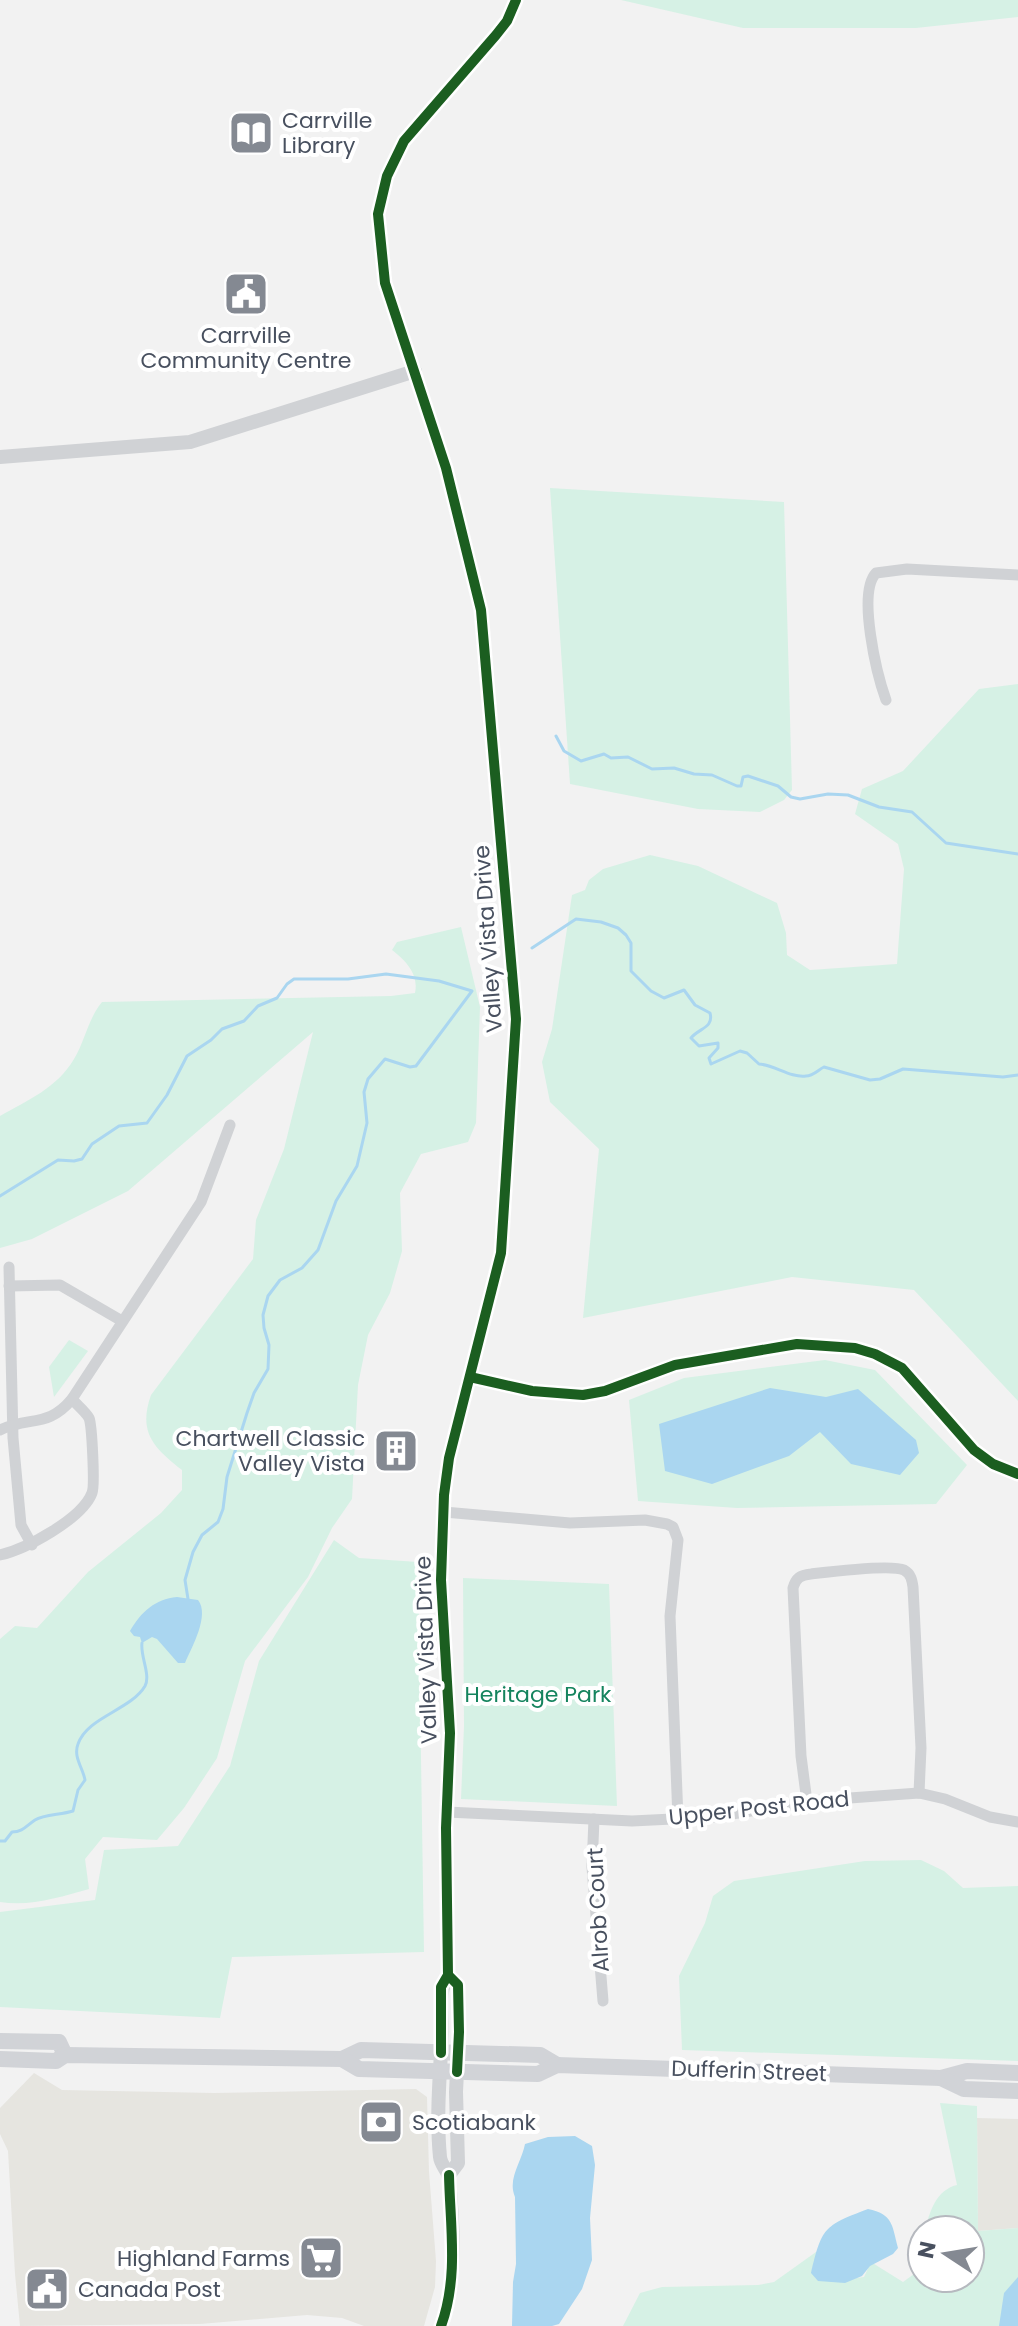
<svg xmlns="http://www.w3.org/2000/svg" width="1018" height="2326" font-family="Poppins,sans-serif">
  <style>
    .commercial { fill: #e6e5e0 }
    .green { fill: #d6f1e5 }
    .water { fill: #aad6f0 }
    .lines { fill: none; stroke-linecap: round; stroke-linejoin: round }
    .stream { stroke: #aad6f0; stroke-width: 3 }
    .minor { stroke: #d0d2d5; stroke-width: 11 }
    .tertiary { stroke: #d0d2d5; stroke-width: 14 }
    .secondary { stroke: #d1d3d7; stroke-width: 16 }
    .cycleway-casing { stroke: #fff; stroke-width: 15 }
    .cycleway { stroke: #1b5e20; stroke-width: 10 }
    .labels { text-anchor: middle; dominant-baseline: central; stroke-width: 8; stroke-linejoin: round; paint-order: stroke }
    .poi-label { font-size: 22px; fill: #48505f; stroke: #fff; text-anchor: start }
    .street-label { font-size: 22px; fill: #48505f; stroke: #fff }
    .park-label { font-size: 22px; fill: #15845e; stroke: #fff }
  </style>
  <rect width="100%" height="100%" fill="#f2f2f2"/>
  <g class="commercial">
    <path d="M34,2073L62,2090L214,2093L416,2089L427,2097L429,2172L436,2261L435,2287L424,2326H364L342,2318L307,2315L200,2324L20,2326L15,2274L8,2151L0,2134V2108Z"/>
    <path d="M977,2118L1018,2119V2228L978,2231Z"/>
  </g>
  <g class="green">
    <path d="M621,0H1018V17L916,28H743Z"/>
    <path d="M550,488L784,502L792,790L784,800L760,812L698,809L570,784Z"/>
    <path d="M1018,684V1401L914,1290L792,1277L583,1318L599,1149L550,1102L542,1062L552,1029L572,895L585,890L589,880L603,869L650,855L698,866L777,903L786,933L787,955L810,970L897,964L904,869L898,844L855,814L862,789L903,771L979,689Z"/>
    <path d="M461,927L480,1007L476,1123L468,1142L421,1154L400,1193L402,1251L390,1293L368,1335L358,1385L352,1499L332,1528L308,1577L245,1661L217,1758L184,1808L157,1840L103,1837L85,1859L89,1889C60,1897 30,1907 0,1902V1639L15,1626L37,1628L88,1572L161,1513L182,1490V1470C153,1447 138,1432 151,1395L253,1259L256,1220L284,1149L313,1032L128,1191L32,1239L0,1248V1116C28,1100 57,1088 74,1059C85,1041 88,1019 102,1002L391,996L415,993C419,974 406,961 392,950L397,942Z"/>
    <path d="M69,1340L88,1351L54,1397L49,1367Z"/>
    <path d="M825,1360L875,1370L967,1465L936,1504L737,1508L638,1501L629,1400L684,1378Z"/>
    <path d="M334,1540L359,1558L418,1562L424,1952L232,1957L220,2018L0,2007V1912L95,1900L104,1850L178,1846L230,1766L259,1661Z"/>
    <path d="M463,1578L609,1584L617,1806L461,1799L464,1726Z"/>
    <path d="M921,1860L944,1871L963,1888L1018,1886V2061L682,2050L679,1976L705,1923L713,1896L734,1881L865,1861Z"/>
    <path d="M940,2103L977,2106L978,2231L1018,2228V2326H623L640,2293L662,2287L758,2285L774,2282L816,2252L815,2278L834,2281L864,2277L871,2262L903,2282L914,2274L922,2243V2278H970V2230H925C930,2211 936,2190 957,2185Z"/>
  </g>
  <g class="water">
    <path d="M770,1388L826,1397L858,1389L916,1440L919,1453L900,1475L851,1464L820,1432L789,1456L712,1484L665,1471L659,1424Z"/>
    <path d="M177,1597L198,1600C210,1615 192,1647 185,1663H178L157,1639L152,1637L142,1643L140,1637L134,1636L130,1631C141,1612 155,1599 177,1597Z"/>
    <path d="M575,2136L592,2146L595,2165L590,2218L592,2260L582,2289L559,2324L552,2326H512L513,2282L516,2264L515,2197C507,2179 522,2161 525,2144L548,2137Z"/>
    <path d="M868,2209C893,2214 892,2225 898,2248L893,2254L870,2266L862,2276L845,2283L818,2281L811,2273C822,2228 823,2226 868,2209Z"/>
    <path d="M1018,2277V2326H999L1004,2293Z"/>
  </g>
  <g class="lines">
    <g class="stream">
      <path d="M556,736L564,751L581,761L604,754L611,758L628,757L652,769L674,768L694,774L712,775L737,786H741L743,777L748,776L778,786L791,797L800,799L828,794L848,795L879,807L912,812L946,843L1018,854"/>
      <path d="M532,948L576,919L601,922L618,928L626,935L631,943V971L651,991L664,998L684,990L695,1005L710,1013C714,1028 699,1028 691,1038L699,1046L718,1043V1048L709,1058L711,1064L740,1051L747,1053L759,1064C775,1065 790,1078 806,1076C813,1076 818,1070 824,1067L870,1080L880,1079L903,1069L1003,1077L1018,1075"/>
      <path d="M0,1196L58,1160L74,1161L82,1159L92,1144L119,1126L147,1123L167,1095L187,1056L211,1040L222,1029L244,1021L258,1006L277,998L287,984L294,979H348L386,974L439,981L472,991L416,1066L410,1067L385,1059L368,1079L364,1092L367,1123L357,1166L336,1201L318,1250L302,1268L280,1280L268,1296L263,1315L264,1328L269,1345L268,1369L254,1393L247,1413L227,1477L223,1509L218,1522L202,1535L193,1552L185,1580L188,1599"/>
      <path d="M0,1841H5L12,1832C23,1832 26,1826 35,1820C44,1814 61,1815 73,1811L78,1790L85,1780C83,1768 73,1757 78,1744C87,1717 131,1710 145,1686C151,1675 140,1656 142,1643"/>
    </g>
    <g class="minor">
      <path d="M886,700C877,675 857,593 876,573L907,569L1018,575"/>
      <path d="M9,1267L13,1438L21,1525L32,1545"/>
      <path d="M9,1286L60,1285L122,1321"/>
      <path d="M470,1377L532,1391L583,1395L605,1391L675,1365L797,1344L855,1348L875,1354L902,1368L974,1450L993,1464L1018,1474"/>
      <path d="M0,1430C30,1416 48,1428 72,1399L201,1202L230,1125"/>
      <path d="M444,1512L570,1523L645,1520L667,1524L673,1527L678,1540L670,1616L678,1819"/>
      <path d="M0,1555C26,1549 82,1519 92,1493C95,1486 92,1425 89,1418C86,1412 77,1405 72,1399"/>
      <path d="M807,1802L801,1756L793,1588C796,1578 800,1575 811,1574C828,1572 891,1564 904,1570C911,1574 912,1580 913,1587L921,1748L919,1793"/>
      <path d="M447,1812L632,1821L713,1817L822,1800L919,1793L945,1799L990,1817L1018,1822"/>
      <path d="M594,1819L592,1867L603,2001"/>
    </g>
    <g class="tertiary">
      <path d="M0,457L190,442L415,371"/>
      <path d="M448,1975L458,1985L459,2032L456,2092L458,2163L449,2175"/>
      <path d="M441,2326C458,2280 453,2227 449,2179C449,2171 441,2166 440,2157C436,2116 440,2075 442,2034C443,2013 437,1993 448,1975L446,1828L450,1733L441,1580L444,1495L449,1458L501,1253L516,1019L481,610L446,468L385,283L378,214L387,176L404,141L496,35L507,21L516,0"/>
    </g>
    <g class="secondary">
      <path d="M0,2041L59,2042L65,2055"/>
      <path d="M0,2059L56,2061L65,2055L342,2059L361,2050L540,2055L557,2065"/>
      <path d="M342,2059L359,2069L538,2074L557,2065L941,2078L967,2071L1018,2073"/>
      <path d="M941,2078L964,2089L1018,2091"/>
    </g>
    <g class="cycleway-casing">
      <g id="cycleway">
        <path d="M470,1377L532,1391L583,1395L605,1391L675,1365L797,1344L855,1348L875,1354L902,1368L974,1450L993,1464L1018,1474"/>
        <path d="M448,1975L458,1985L459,2032L457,2072"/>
        <path d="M441,2053V1987L448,1975L446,1828L450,1733L441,1580L444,1495L449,1458L501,1253L516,1019L481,610L446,468L385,283L378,214L387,176L404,141L496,35L507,21L516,0"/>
        <path d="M441,2326C459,2277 450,2225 449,2175"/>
      </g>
    </g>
    <use href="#cycleway" class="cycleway"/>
  </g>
  <defs>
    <g id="library-square" transform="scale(2.3)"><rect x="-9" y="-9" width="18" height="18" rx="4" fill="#848992" stroke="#fff"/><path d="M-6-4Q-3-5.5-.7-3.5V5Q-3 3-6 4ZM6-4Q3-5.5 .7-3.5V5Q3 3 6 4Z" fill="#fff"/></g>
    <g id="civic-square" transform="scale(2.3)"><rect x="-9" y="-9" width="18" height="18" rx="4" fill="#848992" stroke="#fff"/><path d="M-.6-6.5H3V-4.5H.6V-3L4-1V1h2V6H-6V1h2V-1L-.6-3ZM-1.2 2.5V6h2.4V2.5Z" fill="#fff"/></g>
    <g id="building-square" transform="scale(2.3)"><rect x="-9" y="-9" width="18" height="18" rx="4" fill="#848992" stroke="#fff"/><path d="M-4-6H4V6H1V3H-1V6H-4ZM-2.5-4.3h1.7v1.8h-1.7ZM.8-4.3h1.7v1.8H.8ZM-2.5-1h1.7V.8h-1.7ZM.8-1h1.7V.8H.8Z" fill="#fff"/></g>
    <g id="bank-square" transform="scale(2.3)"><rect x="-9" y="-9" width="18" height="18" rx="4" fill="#848992" stroke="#fff"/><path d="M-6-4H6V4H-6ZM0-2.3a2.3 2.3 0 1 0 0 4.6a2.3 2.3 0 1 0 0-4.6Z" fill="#fff"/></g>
    <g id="supermarket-square" transform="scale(2.3)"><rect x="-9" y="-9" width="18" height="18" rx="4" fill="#848992" stroke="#fff"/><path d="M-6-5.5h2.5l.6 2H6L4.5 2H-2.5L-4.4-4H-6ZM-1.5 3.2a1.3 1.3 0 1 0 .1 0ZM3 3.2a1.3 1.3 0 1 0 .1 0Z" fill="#fff"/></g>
  </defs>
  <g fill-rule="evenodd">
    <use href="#library-square" x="251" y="133"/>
    <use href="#civic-square" x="246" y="294"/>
    <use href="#building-square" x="396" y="1451"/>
    <use href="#bank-square" x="381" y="2122"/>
    <use href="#supermarket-square" x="321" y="2258"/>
    <use href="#civic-square" x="47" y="2289"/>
  </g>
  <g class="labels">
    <g class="poi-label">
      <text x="282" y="120">Carrville<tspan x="282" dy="25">Library</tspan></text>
      <text x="246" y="335" text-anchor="middle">Carrville<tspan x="246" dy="25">Community Centre</tspan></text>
      <text x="365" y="1438" text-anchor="end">Chartwell Classic<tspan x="365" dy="25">Valley Vista</tspan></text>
      <text x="412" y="2122">Scotiabank</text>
      <text x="290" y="2258" text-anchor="end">Highland Farms</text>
      <text x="78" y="2289">Canada Post</text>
    </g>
    <g class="street-label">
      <text transform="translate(488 939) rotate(-94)">Valley Vista Drive</text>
      <text transform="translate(426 1650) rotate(-92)">Valley Vista Drive</text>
      <text transform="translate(759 1808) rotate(-6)">Upper Post Road</text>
      <text transform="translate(598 1910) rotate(-93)">Alrob Court</text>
      <text transform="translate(749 2071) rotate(2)">Dufferin Street</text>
    </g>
    <g class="park-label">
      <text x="538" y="1694">Heritage Park</text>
    </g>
  </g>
  <g transform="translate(946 2254) rotate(282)"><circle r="38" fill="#ffffff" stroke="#b6b9bf" stroke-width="2"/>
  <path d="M0-6L14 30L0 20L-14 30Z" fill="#848992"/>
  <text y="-12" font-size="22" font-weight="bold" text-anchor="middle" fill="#48505f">N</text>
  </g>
</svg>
